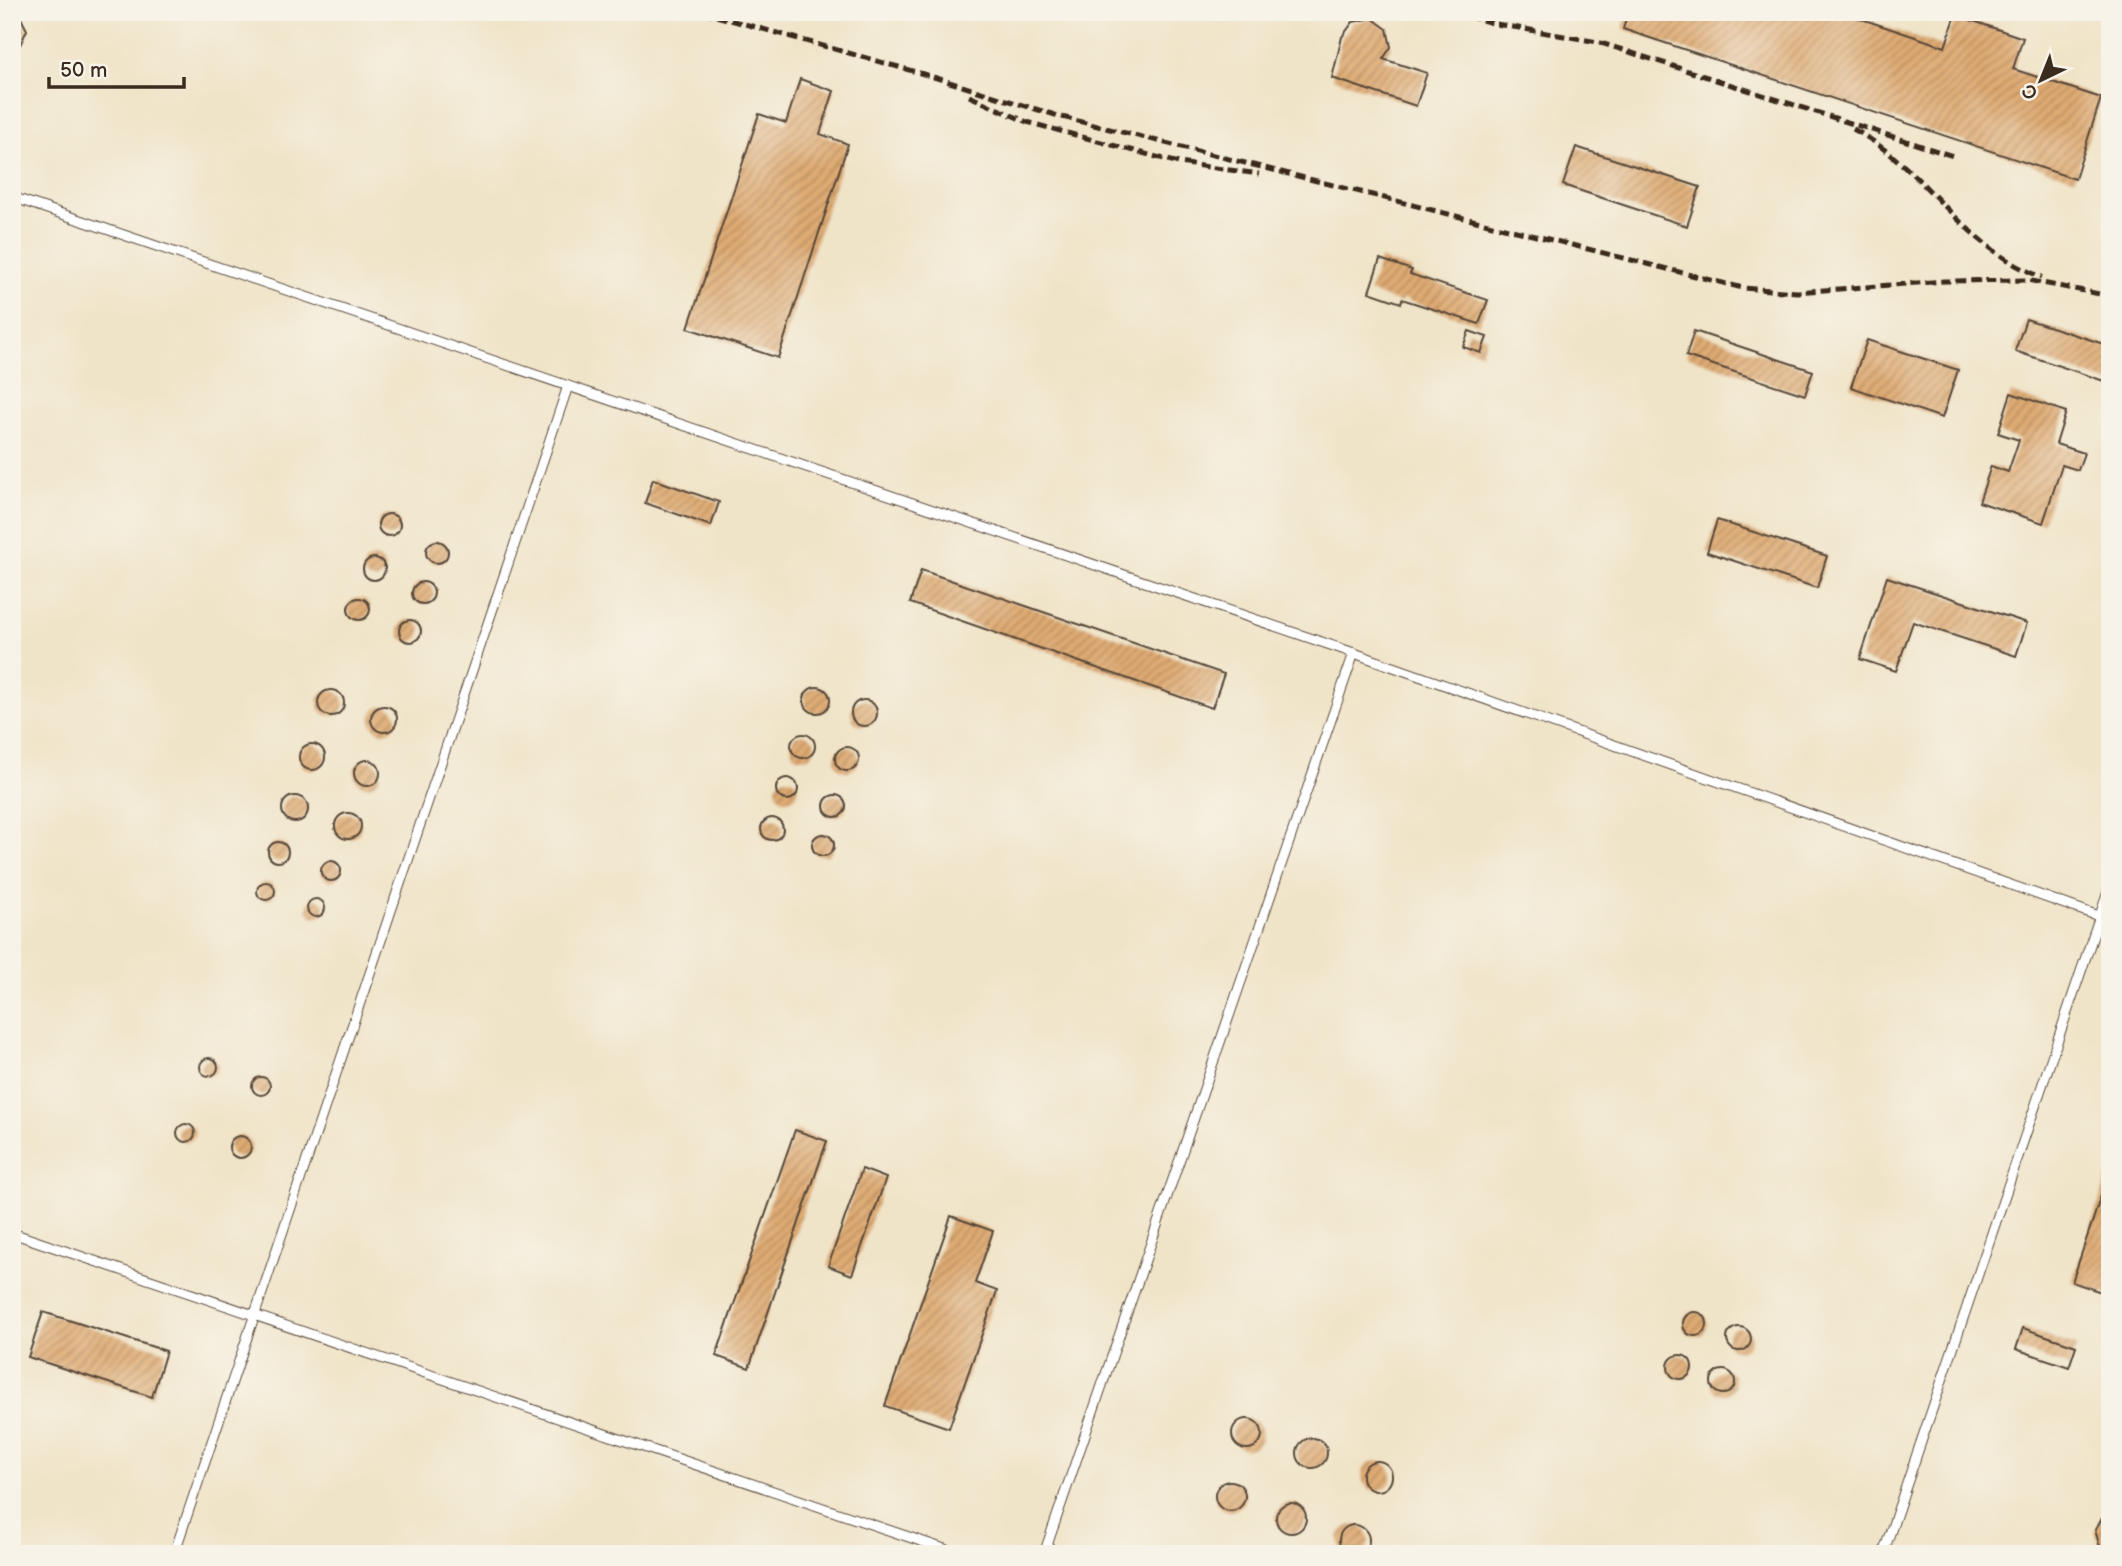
<svg xmlns="http://www.w3.org/2000/svg" width="2122" height="1566" font-family="'Balsamiq Sans',sans-serif">
  <style>
    .building { fill: url(#building-hatch) }
    .lines { fill: none; stroke-linecap: round; stroke-linejoin: round }
    .service-casing { stroke: #564638; stroke-width: 11 }
    .service { stroke: #fff; stroke-width: 9 }
    .rail { stroke: #3b2a1e; stroke-width: 5; stroke-dasharray: 10 5; stroke-linecap: butt }
  </style>
  <defs>
    <pattern id="building-hatch" width="6" height="6" patternUnits="userSpaceOnUse" patternTransform="scale(1.75)"><rect width="6" height="6" fill="#dfab73"/><path d="M-1 1l2-2M0 6l6-6M5 7l2-2" fill="none" stroke="#b68b5e"/></pattern>
  </defs>
  <rect width="100%" height="100%" fill="#f7f3e8"/>
  <filter id="ink" filterUnits="userSpaceOnUse"><feTurbulence type="fractalNoise" baseFrequency=".0143" numOctaves="2"/><feDisplacementMap in="SourceGraphic" scale="14" xChannelSelector="R" yChannelSelector="G"/><feConvolveMatrix kernelMatrix="1 2 1 2 8 2 1 2 1" color-interpolation-filters="sRGB"/></filter>
  <filter id="wash" filterUnits="userSpaceOnUse"><feTurbulence type="fractalNoise" baseFrequency=".00686" numOctaves="4" result="noise"/><feDisplacementMap in="SourceGraphic" scale="28" xChannelSelector="R" yChannelSelector="G"/><feGaussianBlur stdDeviation="1.57" result="paint"/><feColorMatrix in="noise" values="0 0 0 0 0 0 0 0 0 0 0 0 0 0 0 0 0 1.4 0 .05"/><feComposite in="paint" operator="in"/></filter>
  <g filter="url(#wash)">
    <rect width="100%" height="100%" fill="#f0e4c8"/>
    <g id="blocks">
      <g class="building">
        <path d="M12,12H18L27,30L12,62Z"/>
        <path d="M1628,12H1841L1945,47L1956,15L2023,38L2013,69L2101,98L2075,179L1623,29Z"/>
        <path d="M1372,18L1387,29L1391,47L1383,59L1427,73L1416,106L1332,78L1342,37L1353,22Z"/>
        <path d="M800,79L834,91L820,134L848,144L778,358L688,328L759,114L786,123Z"/>
        <path d="M1576,147L1700,187L1687,226L1563,185Z"/>
        <path d="M1380,259L1412,270L1410,274L1488,300L1479,324L1402,299L1401,303L1369,292Z"/>
        <path d="M2026,319L2110,346V383L2015,351Z"/>
        <path d="M1469,331L1487,337L1481,353L1463,347Z"/>
        <path d="M1694,331L1813,371L1805,395L1686,356Z"/>
        <path d="M1867,340L1958,370L1942,418L1851,387Z"/>
        <path d="M2011,393L2066,412L2056,444L2084,453L2078,470L2062,465L2043,523L1979,502L1991,466L2008,472L2019,440L1998,433Z"/>
        <path d="M653,479L719,502L711,526L645,503Z"/>
        <circle cx="389" cy="525" r="11"/>
        <path d="M1717,520L1827,556L1817,588L1707,552Z"/>
        <circle cx="437" cy="552" r="11"/>
        <circle cx="374" cy="569" r="11"/>
        <path d="M921,570L1224,674L1212,708L910,603Z"/>
        <path d="M1887,577L2027,623L2016,656L1913,622L1896,671L1860,659Z"/>
        <circle cx="423" cy="593" r="11"/>
        <circle cx="359" cy="609" r="11"/>
        <circle cx="410" cy="631" r="11"/>
        <circle cx="817" cy="700" r="13"/>
        <circle cx="331" cy="703" r="13"/>
        <circle cx="864" cy="713" r="13"/>
        <circle cx="384" cy="719" r="13"/>
        <circle cx="803" cy="746" r="12"/>
        <circle cx="312" cy="757" r="13"/>
        <circle cx="847" cy="759" r="12"/>
        <circle cx="367" cy="773" r="13"/>
        <circle cx="787" cy="789" r="11"/>
        <circle cx="835" cy="806" r="11"/>
        <circle cx="295" cy="809" r="13"/>
        <circle cx="348" cy="826" r="13"/>
        <circle cx="772" cy="829" r="11"/>
        <circle cx="823" cy="845" r="11"/>
        <circle cx="278" cy="852" r="10"/>
        <circle cx="331" cy="871" r="10"/>
        <circle cx="266" cy="891" r="9"/>
        <circle cx="316" cy="908" r="9"/>
        <circle cx="209" cy="1067" r="9"/>
        <circle cx="261" cy="1086" r="9"/>
        <circle cx="186" cy="1133" r="9"/>
        <path d="M795,1130L827,1141L749,1368L716,1356Z"/>
        <circle cx="240" cy="1147" r="11"/>
        <path d="M862,1169L886,1178L852,1275L828,1266Z"/>
        <path d="M2107,1178H2110V1295L2072,1282Z"/>
        <path d="M951,1216L993,1231L975,1283L997,1291L949,1428L885,1406Z"/>
        <circle cx="1695" cy="1324" r="12"/>
        <path d="M43,1312L166,1351L152,1397L28,1357Z"/>
        <circle cx="1739" cy="1339" r="12"/>
        <path d="M2023,1328L2076,1346L2069,1367L2016,1349Z"/>
        <circle cx="1680" cy="1367" r="12"/>
        <circle cx="1723" cy="1382" r="12"/>
        <circle cx="1247" cy="1434" r="15"/>
        <circle cx="1312" cy="1453" r="15"/>
        <circle cx="1377" cy="1476" r="15"/>
        <circle cx="1230" cy="1496" r="15"/>
        <circle cx="1291" cy="1518" r="15"/>
        <path d="M2110,1505V1554H2102L2095,1530Z"/>
        <circle cx="1354" cy="1540" r="15"/>
      </g>
    </g>
  </g>
  <g filter="url(#ink)">
    <use href="#blocks" fill-opacity="0" stroke="#564638" stroke-width="2"/>
    <g class="lines">
      <g class="service-casing">
        <g id="service">
          <path d="M12,197L1354,653L2110,920"/>
          <path d="M12,1233L959,1554"/>
          <path d="M174,1554L568,386"/>
          <path d="M1044,1554L1354,653"/>
          <path d="M1883,1554L2110,886"/>
        </g>
      </g>
      <use href="#service" class="service"/>
      <g class="rail">
        <path d="M702,12L927,75L1058,116L1743,288L1797,292L1945,281L2027,280L2110,296"/>
        <path d="M1453,12L1496,24L1598,42L1956,157"/>
        <path d="M969,96L1027,122L1179,163L1259,174"/>
        <path d="M1853,129C1925,167 1964,249 2042,277"/>
      </g>
    </g>
  </g>
  <rect width="2122" height="1566" fill="none" stroke="#f7f3e8" stroke-width="42"/>
  <g transform="translate(2041 80) rotate(223)" stroke="#f7f3e8" stroke-width="5" paint-order="stroke">
  <path d="M0-5L12 26L0 18L-12 26Z" fill="#3b2a1e"/>
  <text y="-10" font-size="19" font-weight="bold" text-anchor="middle" fill="#3b2a1e">С</text>
  </g>
  <path d="M49 77v10h135v-10" fill="none" stroke="#3b2a1e" stroke-width="3.5"/>
  <text x="60" y="77" font-size="21" fill="#3b2a1e" stroke="#f7f3e8" stroke-width="5" paint-order="stroke">50 m</text>
</svg>
